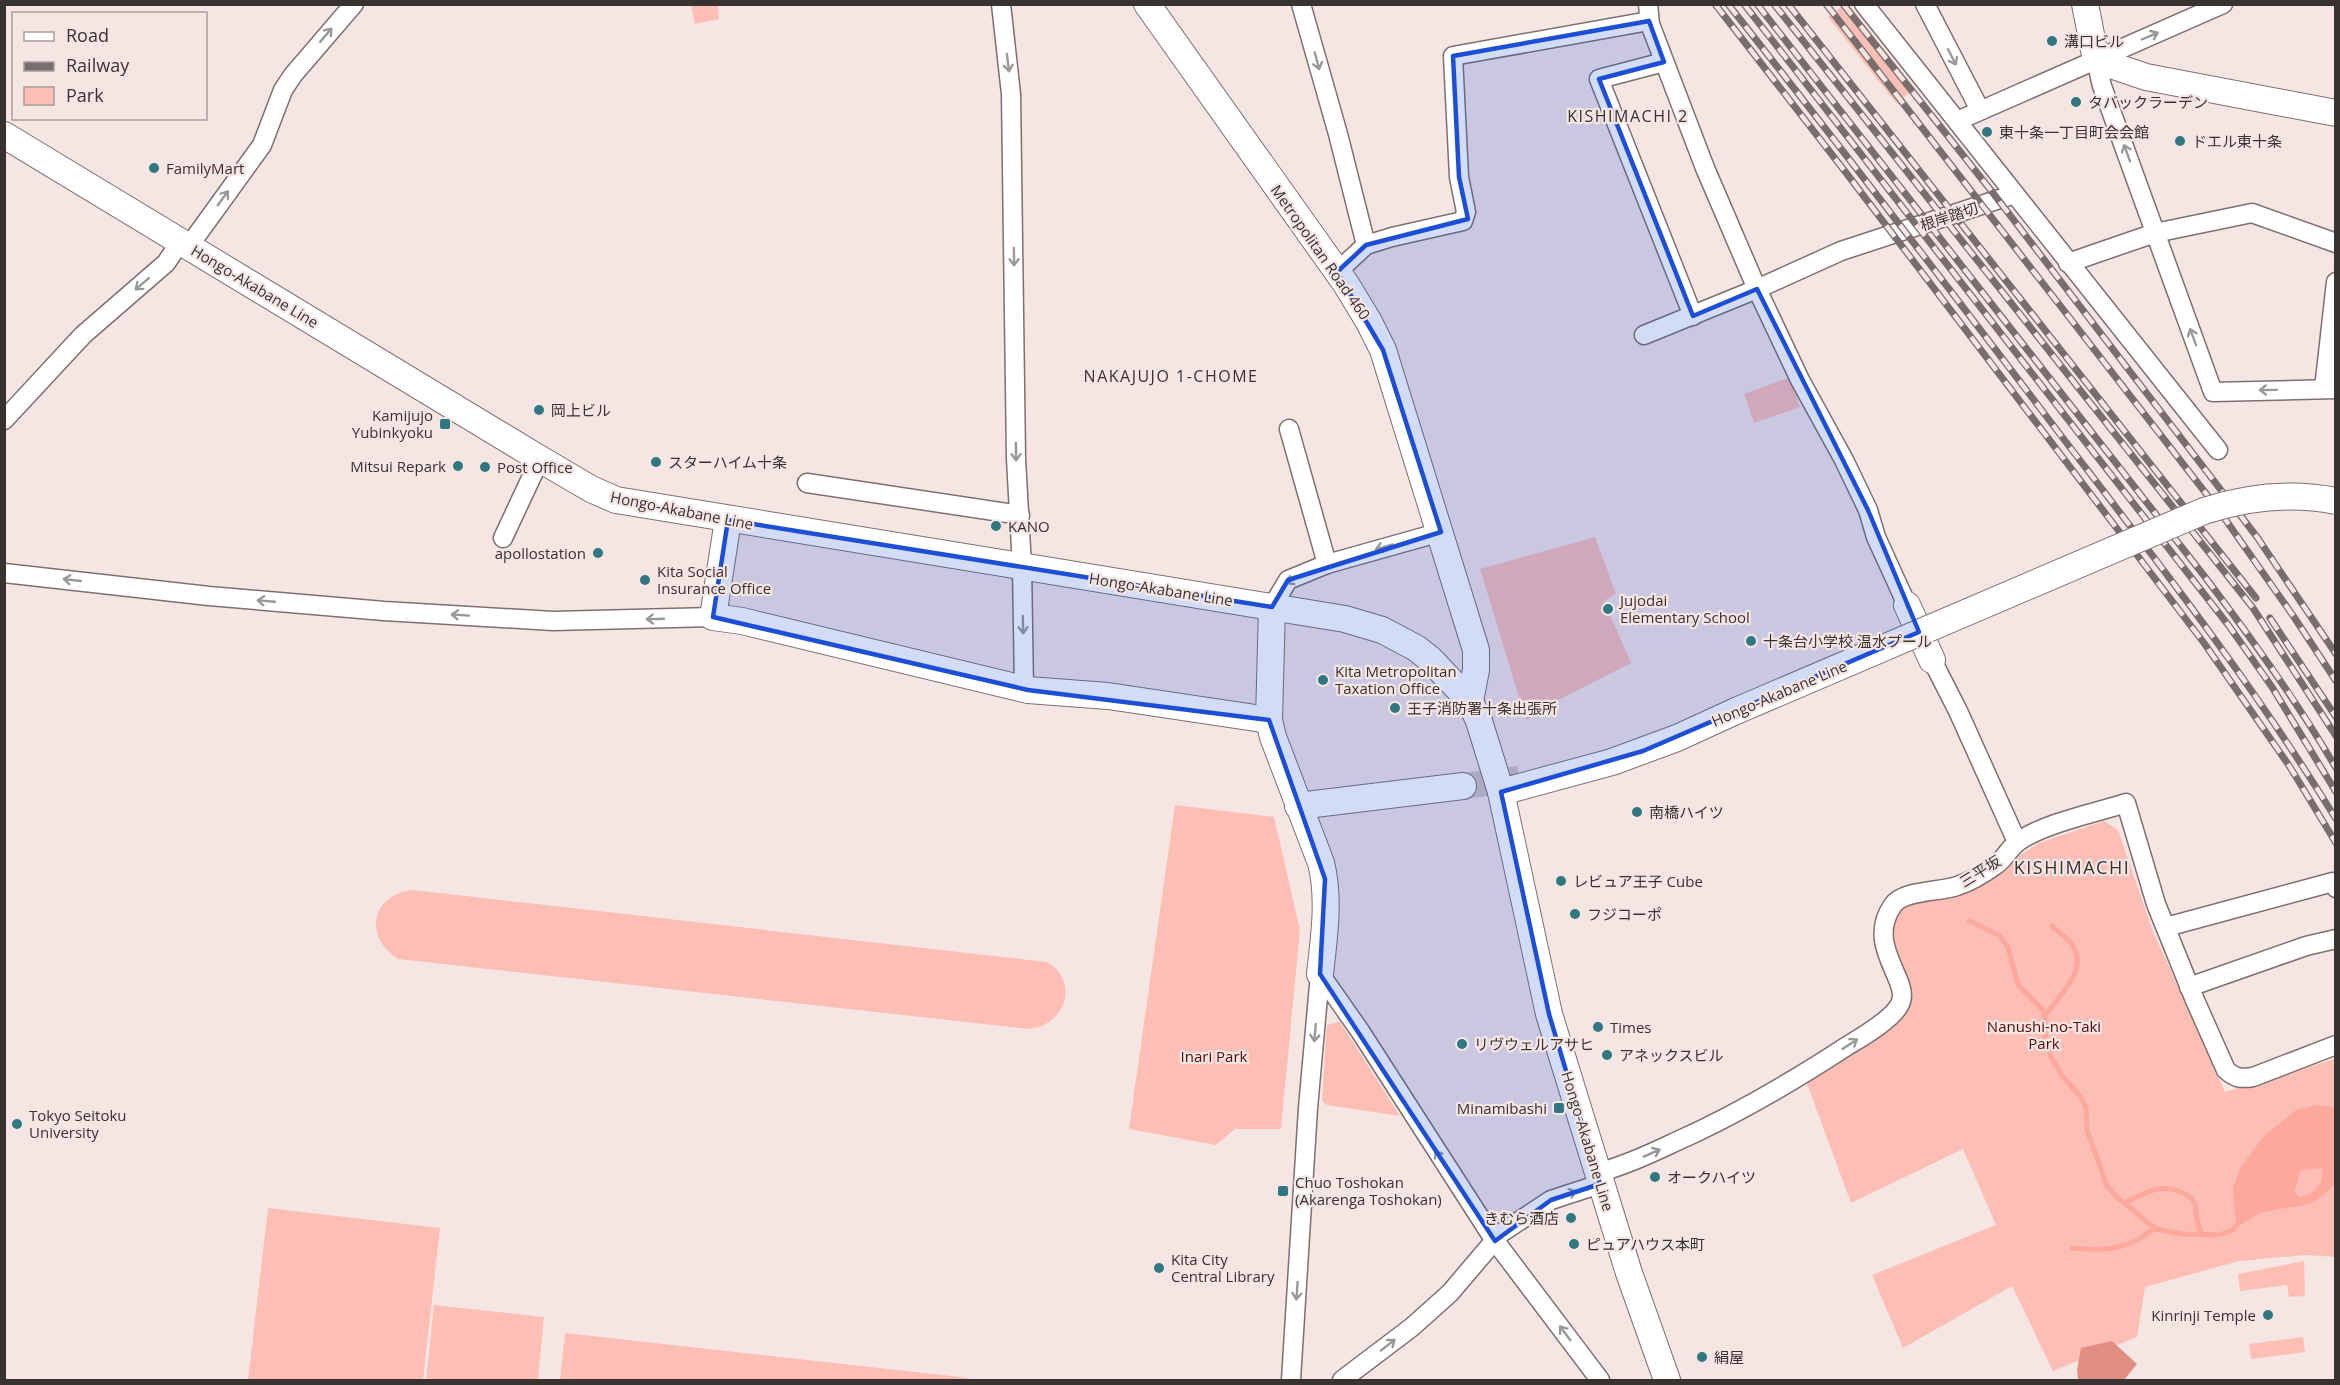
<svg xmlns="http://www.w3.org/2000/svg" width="2340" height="1385" font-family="'Open Sans','Noto Sans JP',sans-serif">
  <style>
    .green { fill: #fdbeb6 }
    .forest { fill: #e18f85 }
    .water { fill: #fca89d; fill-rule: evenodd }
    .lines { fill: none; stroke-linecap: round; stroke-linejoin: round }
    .stream { stroke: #fca89d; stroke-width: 5 }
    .secondary-tunnel { stroke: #cfc2c0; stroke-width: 26; stroke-dasharray: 26 13; stroke-linecap: butt }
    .street-casing { stroke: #7d706e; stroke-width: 21 }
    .secondary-casing { stroke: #7d706e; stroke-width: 28 }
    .street { stroke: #fff; stroke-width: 18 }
    .secondary { stroke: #fff; stroke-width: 26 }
    .rail-casing { stroke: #776e6d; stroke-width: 7 }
    .rail { stroke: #f5e6e4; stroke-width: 4.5; stroke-dasharray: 14; stroke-linecap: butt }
    .secondary-bridge-casing { stroke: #7d706e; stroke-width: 28; stroke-linecap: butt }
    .secondary-bridge { stroke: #fff; stroke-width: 26 }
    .oneway { stroke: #9c9898 }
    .marked { fill: #1d4ed8; fill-opacity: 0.2; stroke: #1d4ed8; stroke-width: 4.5; stroke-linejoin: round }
    .poi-dot { fill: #2f7781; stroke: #f5e6e4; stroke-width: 2 }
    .labels { text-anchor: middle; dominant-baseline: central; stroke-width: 4.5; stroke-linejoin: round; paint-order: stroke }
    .poi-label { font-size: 15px; fill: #383231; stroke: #f5e6e4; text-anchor: start }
    .street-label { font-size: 15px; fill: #383231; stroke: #f5e6e4 }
    .park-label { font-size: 15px; fill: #540a09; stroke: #f5e6e4 }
    .neighbourhood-label { font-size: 16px; letter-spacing: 1.5px; fill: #383231; stroke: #f5e6e4 }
    .quarter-label { font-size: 18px; letter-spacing: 1.5px; fill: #383231; stroke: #f5e6e4 }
  </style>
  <rect width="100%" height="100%" fill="#f5e6e4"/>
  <g class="green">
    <path d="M691,5H718L719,19L695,24Z"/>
    <path d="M1844,5H1849L1915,89L1896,103L1828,17Z"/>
    <path d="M1790,377L1800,407L1754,423L1744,394Z"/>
    <path d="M1595,537L1616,594L1604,601L1631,663L1554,702L1556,708L1526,720L1480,569Z"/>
    <path d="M1175,805L1274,817L1300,930L1281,1129H1235L1216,1145L1129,1129Z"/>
    <path d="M2104,821L2118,830L2152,929L2225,1092L2335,1059V1257L2306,1255L2239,1261L2145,1287L2137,1337L2053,1371L2012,1286L1903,1348L1872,1275L1996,1225L1963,1149L1851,1203L1806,1081L1861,1049L1904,1015L1910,991L1891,948L1892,926L1903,903L1967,891L2039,843Z"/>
    <path d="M413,890L1047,962C1080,982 1066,1025 1029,1029L398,959C363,937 371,894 413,890Z"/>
    <path d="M1340,1022L1400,1116L1327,1105L1322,1101L1327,1025Z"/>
    <path d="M268,1208L440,1228L423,1380H248Z"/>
    <path d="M2304,1261L2305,1296L2289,1297L2287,1285L2240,1291L2238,1274Z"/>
    <path d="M434,1305L544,1317L538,1380H426Z"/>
    <path d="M565,1333L969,1378V1380H560Z"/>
    <path d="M2303,1337L2305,1352L2251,1359L2249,1344Z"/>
  </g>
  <path class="forest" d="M2112,1341L2137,1364L2124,1380H2078L2077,1370L2081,1348Z"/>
  <path class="water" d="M2316,1105L2334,1107L2335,1110V1183C2310,1213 2298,1203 2265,1212C2255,1214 2246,1223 2236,1227L2233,1188L2240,1168L2264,1136L2296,1110ZM2322,1168C2325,1184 2315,1193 2300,1197L2294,1192L2301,1170Z"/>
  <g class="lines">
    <g class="stream">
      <path d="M1969,921L1999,935L2008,947L2018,985L2043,1010L2045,1016V1037L2051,1057L2063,1077L2081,1097L2086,1108L2087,1130L2107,1186L2118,1198L2156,1229L2182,1234L2219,1235L2233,1230L2240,1221"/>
      <path d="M2045,1016C2059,995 2092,968 2070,942C2064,936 2058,931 2052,926"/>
      <path d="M2124,1203C2145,1193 2160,1182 2183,1193C2188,1195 2192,1198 2194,1202C2198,1214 2195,1224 2203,1235"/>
      <path d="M2072,1248C2094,1250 2115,1251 2135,1241C2143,1238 2147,1231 2156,1229"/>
    </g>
    <path class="secondary-tunnel" d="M1463,786L1519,779"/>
    <g class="street-casing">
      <g id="street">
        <path d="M1001,4L1011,94L1016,459L1022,566L1024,689"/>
        <path d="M1301,4L1338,134L1366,245"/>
        <path d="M1648,4L1650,24L1705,168L1757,289L1800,380L1844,460L1868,510L1876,537L1907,605"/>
        <path d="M1864,4L2218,450"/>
        <path d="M1925,4L1980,110"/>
        <path d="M2096,60L2102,86L2213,392L2336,389"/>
        <path d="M1664,62L1599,79L1693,316"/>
        <path d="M1957,121L2223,4"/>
        <path d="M189,246L262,145L283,90L293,75L354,4"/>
        <path d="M2068,263L2155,233L2252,213L2336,243"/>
        <path d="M1337,272L1366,245L1392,237L1463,221L1466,212L1459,177L1453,56L1649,21"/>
        <path d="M1644,335L1757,289L1841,251L2015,194"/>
        <path d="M2324,389L2336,282"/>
        <path d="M4,420L83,335L166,263L181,241"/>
        <path d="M1289,429L1327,564"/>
        <path d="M807,483L1020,515"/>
        <path d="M503,538L540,459"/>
        <path d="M4,573L209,596L384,611L553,621L713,617"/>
        <path d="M1272,607L1288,580L1327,564L1441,532"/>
        <path d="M1932,660L1958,711L2017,842"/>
        <path d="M2166,927L2333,882L2336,888"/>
        <path d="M1320,974L1360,1031L1495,1241L1600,1380"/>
        <path d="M2189,987L2306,946L2336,939"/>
        <path d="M1597,1173C1624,1166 1648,1155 1673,1143C1734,1116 1792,1082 1847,1046C1862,1037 1893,1019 1900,1004C1912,981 1864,946 1893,905C1903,890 1941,892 1957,886C1970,882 1986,872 1997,864C2005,858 2010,847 2019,841C2045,823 2095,813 2126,803L2156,904L2194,998L2226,1070C2235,1078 2240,1079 2253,1077L2336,1045"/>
        <path d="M1291,1380L1308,1108L1320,974"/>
        <path d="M1342,1380L1412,1327L1450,1293L1501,1233L1551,1200L1600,1184"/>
      </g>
    </g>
    <g class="secondary-casing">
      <g id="secondary">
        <path d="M1147,4L1346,284L1369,322L1383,350L1476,650V670L1470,701"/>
        <path d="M2085,4L2096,60L2146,77L2336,113"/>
        <path d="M4,135L540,459L591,489L616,500L1345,619L1382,630L1416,648L1430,659L1470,701L1479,721L1501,792L1549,1014L1629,1273L1667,1380"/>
        <path d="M728,520L713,617L742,621L1028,690L1108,696L1269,720"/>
        <path d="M1907,605L1932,660"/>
        <path d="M1272,607L1269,720L1273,737L1321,863C1330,898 1324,938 1320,974"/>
        <path d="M1501,792L1612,762L1677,738L1736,711"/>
        <path d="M1298,806L1463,786"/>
      </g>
    </g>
    <use href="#street" class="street"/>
    <use href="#secondary" class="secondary"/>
    <g class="rail-casing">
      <g id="rail">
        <path d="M1715,4L1847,174L2204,643L2290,767L2336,843"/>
        <path d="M1728,4C1839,145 1948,287 2056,429C2153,556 2252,682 2336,819"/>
        <path d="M1744,4L2229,626L2272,687L2336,792"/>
        <path d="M1757,4L2205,577C2252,639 2297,701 2336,768"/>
        <path d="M1774,4L2253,608L2336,736"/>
        <path d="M1788,4L2256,598"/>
        <path d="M1826,4L2218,509L2294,617L2336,681"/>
        <path d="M1843,4L1993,193L2257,537L2336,654"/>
        <path d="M2270,618L2336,717"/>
      </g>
    </g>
    <use href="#rail" class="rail"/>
    <g class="secondary-bridge-casing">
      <path id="secondary-bridge" d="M1736,711L2204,511C2247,497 2290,492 2336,501"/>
    </g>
    <use href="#secondary-bridge" class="secondary-bridge"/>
  </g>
  <defs><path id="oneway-shaft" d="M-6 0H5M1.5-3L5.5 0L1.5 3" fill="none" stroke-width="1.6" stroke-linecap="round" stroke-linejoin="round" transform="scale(1.5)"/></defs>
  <g class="oneway">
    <use href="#oneway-shaft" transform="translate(326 35) rotate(-50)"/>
    <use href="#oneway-shaft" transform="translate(2150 36) rotate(-23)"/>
    <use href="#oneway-shaft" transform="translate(1952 57) rotate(63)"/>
    <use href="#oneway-shaft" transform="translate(1317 61) rotate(75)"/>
    <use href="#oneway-shaft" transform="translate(1008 63) rotate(83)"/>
    <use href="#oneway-shaft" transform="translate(2127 153) rotate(-110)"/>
    <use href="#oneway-shaft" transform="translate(223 198) rotate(-54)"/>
    <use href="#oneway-shaft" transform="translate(1014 257) rotate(89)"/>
    <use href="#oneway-shaft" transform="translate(142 284) rotate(139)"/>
    <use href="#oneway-shaft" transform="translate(2193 337) rotate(-110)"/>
    <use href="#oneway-shaft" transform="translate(2268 390) rotate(179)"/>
    <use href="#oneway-shaft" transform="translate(1016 452) rotate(89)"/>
    <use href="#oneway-shaft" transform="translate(1384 547) rotate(164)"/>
    <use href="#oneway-shaft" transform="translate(1294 579) rotate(151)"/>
    <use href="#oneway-shaft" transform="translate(72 580) rotate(-174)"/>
    <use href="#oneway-shaft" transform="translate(266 601) rotate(-175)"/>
    <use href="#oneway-shaft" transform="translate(460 615) rotate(-176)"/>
    <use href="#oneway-shaft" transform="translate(655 619) rotate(178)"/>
    <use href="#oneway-shaft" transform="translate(1023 625) rotate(89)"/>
    <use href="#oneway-shaft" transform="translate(1315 1033) rotate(95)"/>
    <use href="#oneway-shaft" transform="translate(1850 1044) rotate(-33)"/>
    <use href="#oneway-shaft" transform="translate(1652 1153) rotate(-24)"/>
    <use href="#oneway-shaft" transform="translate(1440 1158) rotate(-123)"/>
    <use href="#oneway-shaft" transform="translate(1568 1194) rotate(-19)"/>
    <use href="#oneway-shaft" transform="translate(1297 1291) rotate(94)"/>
    <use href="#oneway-shaft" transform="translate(1565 1333) rotate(-126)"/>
    <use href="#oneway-shaft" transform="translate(1388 1345) rotate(-38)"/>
  </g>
  <path class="marked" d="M1649,21L1664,62L1599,79L1693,316L1757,289L1868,510L1919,632L1643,751L1501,792L1549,1014L1600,1184L1551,1200L1495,1241L1320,974L1325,879L1269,720L1028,690L713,617L728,520L1272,607L1288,580L1441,532L1383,350L1337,272L1366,245L1468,219L1459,177L1453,56Z"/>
  <g class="poi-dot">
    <circle cx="2052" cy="41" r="6"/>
    <circle cx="2076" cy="102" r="6"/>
    <circle cx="1987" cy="132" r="6"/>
    <circle cx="2180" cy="141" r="6"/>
    <circle cx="154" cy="168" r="6"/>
    <circle cx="539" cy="410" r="6"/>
    <rect x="439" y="418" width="12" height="12" rx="3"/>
    <circle cx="656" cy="462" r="6"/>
    <circle cx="458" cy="466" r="6"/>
    <circle cx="485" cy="467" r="6"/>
    <circle cx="996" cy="526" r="6"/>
    <circle cx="598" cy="553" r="6"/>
    <circle cx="645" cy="580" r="6"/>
    <circle cx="1608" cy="609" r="6"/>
    <circle cx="1751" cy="641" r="6"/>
    <circle cx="1323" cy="680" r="6"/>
    <circle cx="1395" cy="708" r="6"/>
    <circle cx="1637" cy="812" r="6"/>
    <circle cx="1561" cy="881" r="6"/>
    <circle cx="1575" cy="914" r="6"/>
    <circle cx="1598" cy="1027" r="6"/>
    <circle cx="1462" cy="1044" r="6"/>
    <circle cx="1607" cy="1055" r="6"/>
    <rect x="1553" y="1102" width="12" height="12" rx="3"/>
    <circle cx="17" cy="1124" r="6"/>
    <circle cx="1655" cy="1177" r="6"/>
    <rect x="1277" y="1185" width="12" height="12" rx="3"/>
    <circle cx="1571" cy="1218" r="6"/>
    <circle cx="1574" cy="1244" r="6"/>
    <circle cx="1159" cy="1268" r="6"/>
    <circle cx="2268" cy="1315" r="6"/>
    <circle cx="1702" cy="1357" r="6"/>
  </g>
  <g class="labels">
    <g class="poi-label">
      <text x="2064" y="41">溝口ビル</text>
      <text x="2088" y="102">タバックラーデン</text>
      <text x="1999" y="132">東十条一丁目町会会館</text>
      <text x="2192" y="141">ドエル東十条</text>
      <text x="166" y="168">FamilyMart</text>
      <text x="551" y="410">岡上ビル</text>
      <text x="433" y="415" text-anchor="end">Kamijujo<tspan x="433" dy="17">Yubinkyoku</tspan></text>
      <text x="668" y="462">スターハイム十条</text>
      <text x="446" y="466" text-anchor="end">Mitsui Repark</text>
      <text x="497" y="467">Post Office</text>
      <text x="1008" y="526">KANO</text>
      <text x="586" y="553" text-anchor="end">apollostation</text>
      <text x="657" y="571">Kita Social<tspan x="657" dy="17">Insurance Office</tspan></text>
      <text x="1620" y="600">Jujodai<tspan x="1620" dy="17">Elementary School</tspan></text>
      <text x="1763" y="641">十条台小学校 温水プール</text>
      <text x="1335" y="671">Kita Metropolitan<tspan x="1335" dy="17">Taxation Office</tspan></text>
      <text x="1407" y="708">王子消防署十条出張所</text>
      <text x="1649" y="812">南橋ハイツ</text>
      <text x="1573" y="881">レビュア王子 Cube</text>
      <text x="1587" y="914">フジコーポ</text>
      <text x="1610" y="1027">Times</text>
      <text x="1474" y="1044">リヴウェルアサヒ</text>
      <text x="1619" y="1055">アネックスビル</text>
      <text x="1547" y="1108" text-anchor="end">Minamibashi</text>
      <text x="29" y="1115">Tokyo Seitoku<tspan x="29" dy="17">University</tspan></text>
      <text x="1667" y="1177">オークハイツ</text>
      <text x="1295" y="1182">Chuo Toshokan<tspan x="1295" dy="17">(Akarenga Toshokan)</tspan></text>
      <text x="1559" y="1218" text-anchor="end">きむら酒店</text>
      <text x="1586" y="1244">ピュアハウス本町</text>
      <text x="1171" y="1259">Kita City<tspan x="1171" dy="17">Central Library</tspan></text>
      <text x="2256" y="1315" text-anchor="end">Kinrinji Temple</text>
      <text x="1714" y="1357">絹屋</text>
    </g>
    <g class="street-label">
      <text transform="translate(1949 216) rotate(-18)">根岸踏切</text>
      <text transform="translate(1321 252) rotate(55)">Metropolitan Road 460</text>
      <text transform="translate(255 286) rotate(31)">Hongo-Akabane Line</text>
      <text transform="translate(682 510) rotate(11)">Hongo-Akabane Line</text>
      <text transform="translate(1161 589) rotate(9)">Hongo-Akabane Line</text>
      <text transform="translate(1779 693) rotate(-23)">Hongo-Akabane Line</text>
      <text transform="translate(1980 871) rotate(-32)">三平坂</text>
      <text transform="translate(1588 1141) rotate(73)">Hongo-Akabane Line</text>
    </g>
    <g class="park-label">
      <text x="2044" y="1026">Nanushi-no-Taki<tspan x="2044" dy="17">Park</tspan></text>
      <text x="1214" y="1056">Inari Park</text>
    </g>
    <g class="neighbourhood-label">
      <text x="1628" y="116">KISHIMACHI 2</text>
      <text x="1171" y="376">NAKAJUJO 1-CHOME</text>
    </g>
    <g class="quarter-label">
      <text x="2072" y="867">KISHIMACHI</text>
    </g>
  </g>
  <rect width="2340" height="1385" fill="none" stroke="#383231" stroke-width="12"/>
  <rect x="12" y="12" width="195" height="108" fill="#f5e6e4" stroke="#a99e9c" stroke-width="1.5"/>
  <rect x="24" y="32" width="30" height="9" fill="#ffffff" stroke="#a99e9c" stroke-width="1.5"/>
  <text x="66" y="42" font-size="18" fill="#383231">Road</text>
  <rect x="24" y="62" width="30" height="9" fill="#776e6d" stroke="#a99e9c" stroke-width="1.5"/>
  <text x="66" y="72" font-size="18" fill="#383231">Railway</text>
  <rect x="24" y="87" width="30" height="18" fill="#fdbeb6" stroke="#a99e9c" stroke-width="1.5"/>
  <text x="66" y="102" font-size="18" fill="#383231">Park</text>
</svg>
